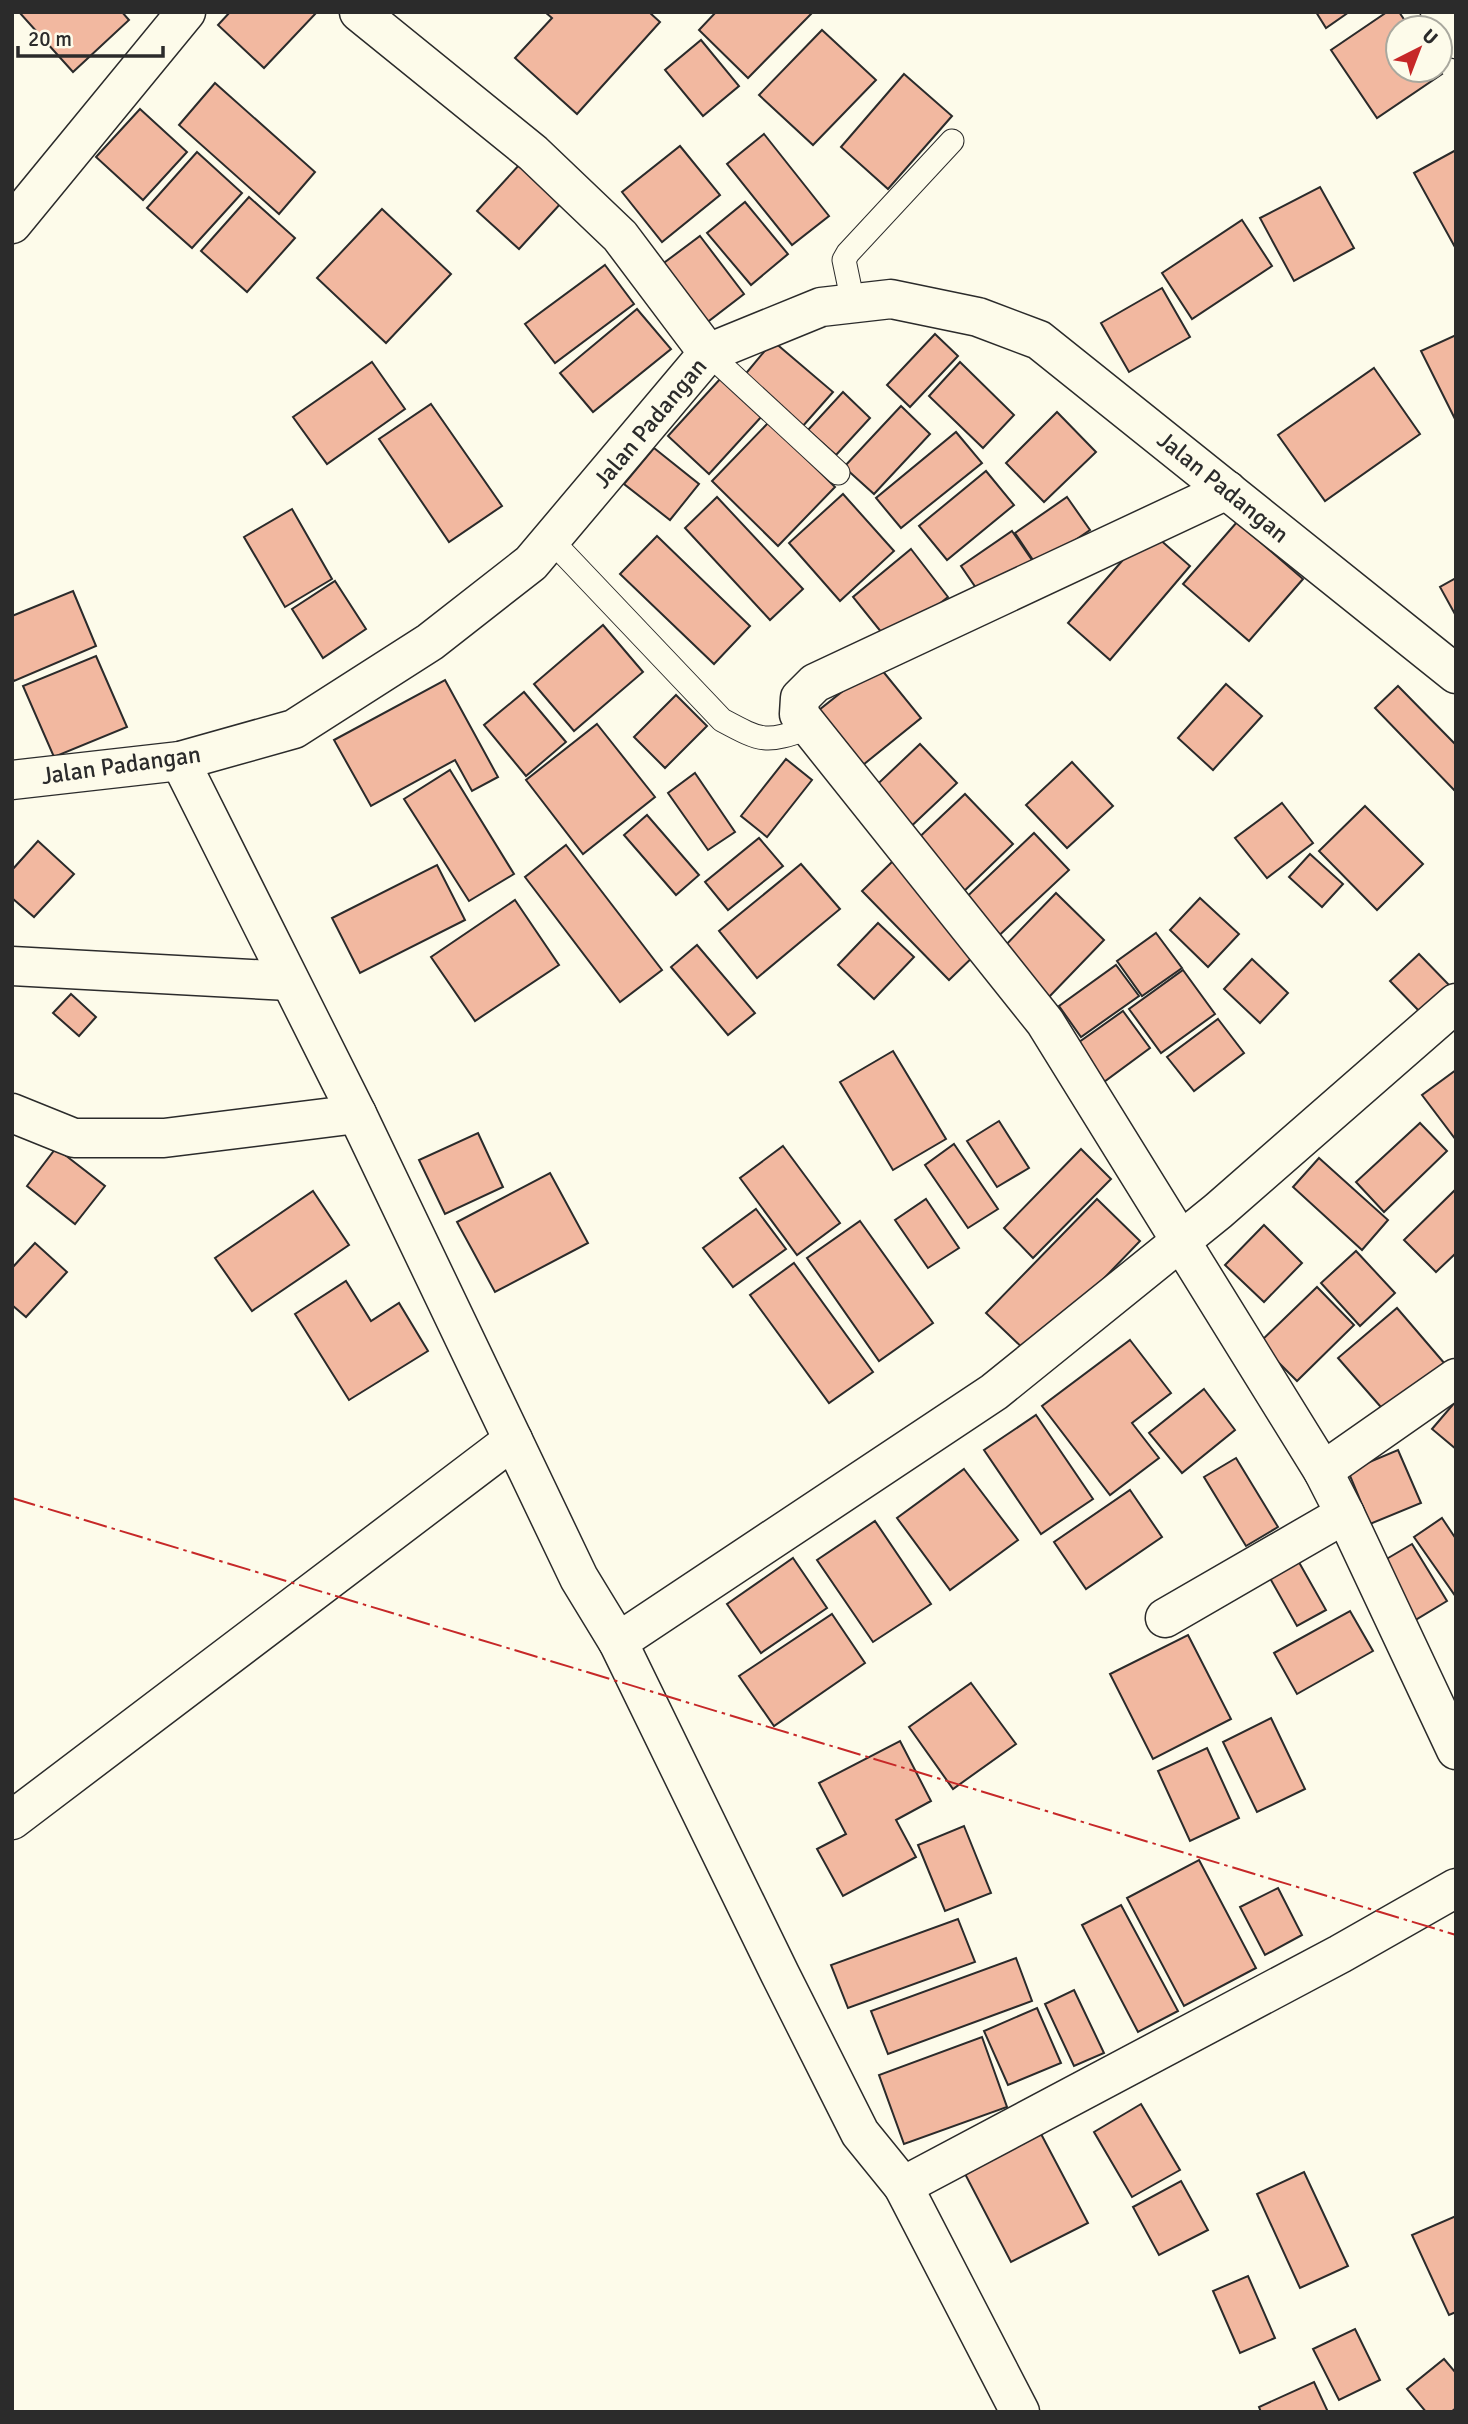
<svg xmlns="http://www.w3.org/2000/svg" width="1468" height="2424" font-family="Signika,sans-serif">
  <style>
    .building { fill: #f2b8a0; stroke: #2b2b2b; stroke-width: 2 }
    .lines { fill: none; stroke-linecap: round; stroke-linejoin: round }
    .lane-casing { stroke: #2b2b2b; stroke-width: 25 }
    .street-casing { stroke: #2b2b2b; stroke-width: 41 }
    .lane { stroke: #fdfbea; stroke-width: 23 }
    .street { stroke: #fdfbea; stroke-width: 38 }
    .power { stroke: #c62828; stroke-width: 2; stroke-dasharray: 24 5 3.5 5; stroke-linecap: butt }
    .labels { text-anchor: middle; dominant-baseline: central; stroke-width: 5; stroke-linejoin: round; paint-order: stroke }
    .street-label { font-size: 24px; fill: #2b2b2b; stroke: #fdfbea }
  </style>
  <rect width="100%" height="100%" fill="#fdfbea"/>
  <g class="building">
    <path d="M19,12H122L129,20L73,72Z"/>
    <path d="M230,12H317L264,68L218,25Z"/>
    <path d="M545,12H649L660,22L577,114L515,58L552,18Z"/>
    <path d="M716,12H813L748,78L699,30Z"/>
    <path d="M1316,12H1349L1326,28Z"/>
    <path d="M1387,12H1399L1410,28H1398V70H1439L1442,74L1377,118L1331,50Z"/>
    <path d="M822,30L876,80L813,145L759,95Z"/>
    <path d="M701,40L739,86L703,116L665,70Z"/>
    <path d="M904,74L952,116L888,189L841,147Z"/>
    <path d="M215,83L315,172L279,214L179,125Z"/>
    <path d="M140,109L187,152L143,200L96,157Z"/>
    <path d="M764,134L829,216L792,245L727,164Z"/>
    <path d="M680,146L720,195L662,242L622,192Z"/>
    <path d="M1456,150V249L1414,173Z"/>
    <path d="M197,152L242,193L192,248L147,208Z"/>
    <path d="M520,164L562,202L519,249L477,211Z"/>
    <path d="M1320,187L1354,248L1294,281L1260,218Z"/>
    <path d="M249,197L295,238L247,292L201,251Z"/>
    <path d="M745,202L788,254L751,285L707,233Z"/>
    <path d="M382,209L451,274L386,343L317,278Z"/>
    <path d="M1242,220L1272,266L1192,319L1162,273Z"/>
    <path d="M700,236L744,294L701,327L657,268Z"/>
    <path d="M605,265L634,304L555,363L525,324Z"/>
    <path d="M1162,288L1190,337L1129,372L1101,323Z"/>
    <path d="M637,309L671,349L593,412L560,373Z"/>
    <path d="M935,334L958,356L910,407L887,385Z"/>
    <path d="M1456,335V421L1421,351Z"/>
    <path d="M773,341L833,392L802,427L743,377Z"/>
    <path d="M372,362L405,409L327,464L293,417Z"/>
    <path d="M960,362L1014,415L983,448L929,396Z"/>
    <path d="M1374,368L1420,434L1325,501L1278,435Z"/>
    <path d="M721,378L762,416L709,474L668,436Z"/>
    <path d="M843,392L870,418L836,455L808,430Z"/>
    <path d="M431,404L502,506L449,542L379,439Z"/>
    <path d="M901,406L930,434L874,494L844,467Z"/>
    <path d="M1057,412L1096,452L1044,502L1006,463Z"/>
    <path d="M769,422L835,487L778,546L712,481Z"/>
    <path d="M956,432L982,463L901,528L876,498Z"/>
    <path d="M654,448L699,484L670,520L624,484Z"/>
    <path d="M986,471L1014,505L947,560L919,526Z"/>
    <path d="M843,494L894,551L840,601L789,543Z"/>
    <path d="M717,497L803,589L770,620L685,528Z"/>
    <path d="M1067,497L1090,530L1037,566L1015,533Z"/>
    <path d="M292,509L332,579L285,607L244,537Z"/>
    <path d="M1237,522L1303,579L1249,641L1183,584Z"/>
    <path d="M1149,530L1190,566L1110,660L1068,623Z"/>
    <path d="M1012,531L1036,566L985,601L961,566Z"/>
    <path d="M657,536L750,626L714,664L620,574Z"/>
    <path d="M911,549L948,597L890,643L853,597Z"/>
    <path d="M1456,578V616L1440,587Z"/>
    <path d="M335,581L366,629L323,658L292,609Z"/>
    <path d="M73,591L96,646L14,681L12,677V616Z"/>
    <path d="M603,625L643,672L574,731L534,684Z"/>
    <path d="M96,656L127,727L54,757L23,686Z"/>
    <path d="M877,664L921,718L858,769L814,714Z"/>
    <path d="M445,680L498,777L472,791L455,760L371,806L334,740Z"/>
    <path d="M1226,684L1262,716L1213,770L1178,738Z"/>
    <path d="M1398,686L1456,745V792L1375,708Z"/>
    <path d="M524,692L566,742L526,776L484,725Z"/>
    <path d="M676,695L707,726L665,768L634,737Z"/>
    <path d="M597,724L655,797L583,854L526,780Z"/>
    <path d="M920,744L957,783L903,834L866,795Z"/>
    <path d="M786,759L812,780L767,837L741,816Z"/>
    <path d="M1072,762L1113,806L1067,848L1026,805Z"/>
    <path d="M450,770L514,874L469,901L404,799Z"/>
    <path d="M695,773L735,832L708,850L668,793Z"/>
    <path d="M965,794L1013,844L959,896L911,845Z"/>
    <path d="M1282,803L1313,843L1267,878L1235,838Z"/>
    <path d="M1365,806L1423,864L1377,910L1319,851Z"/>
    <path d="M647,815L699,875L676,895L624,835Z"/>
    <path d="M1034,833L1069,870L991,943L956,907Z"/>
    <path d="M759,838L783,866L728,910L705,882Z"/>
    <path d="M38,841L74,874L34,917L12,898V870Z"/>
    <path d="M566,845L662,970L620,1002L525,877Z"/>
    <path d="M1310,854L1343,884L1322,907L1289,877Z"/>
    <path d="M893,861L980,950L949,980L862,891Z"/>
    <path d="M801,864L840,909L757,978L719,931Z"/>
    <path d="M437,865L465,920L360,973L332,918Z"/>
    <path d="M1056,893L1104,940L1048,998L999,952Z"/>
    <path d="M1200,898L1239,934L1208,967L1170,930Z"/>
    <path d="M515,900L559,965L475,1021L431,957Z"/>
    <path d="M878,923L914,957L874,999L838,965Z"/>
    <path d="M1156,933L1182,968L1142,996L1117,961Z"/>
    <path d="M697,945L755,1013L728,1035L671,967Z"/>
    <path d="M1419,954L1450,986L1421,1013L1390,981Z"/>
    <path d="M1252,959L1288,993L1260,1023L1224,989Z"/>
    <path d="M1116,965L1139,996L1081,1037L1059,1006Z"/>
    <path d="M1183,970L1215,1014L1161,1053L1129,1009Z"/>
    <path d="M71,994L96,1017L79,1036L53,1013Z"/>
    <path d="M1123,1011L1150,1048L1093,1090L1065,1052Z"/>
    <path d="M1218,1019L1244,1053L1194,1091L1167,1057Z"/>
    <path d="M893,1051L946,1139L893,1170L840,1082Z"/>
    <path d="M1456,1070V1140L1422,1095Z"/>
    <path d="M999,1121L1029,1168L997,1187L967,1141Z"/>
    <path d="M1420,1123L1447,1151L1384,1212L1356,1182Z"/>
    <path d="M478,1133L503,1187L445,1214L419,1160Z"/>
    <path d="M954,1144L998,1209L968,1228L925,1165Z"/>
    <path d="M783,1146L840,1223L797,1255L740,1178Z"/>
    <path d="M56,1148L105,1186L75,1224L27,1186Z"/>
    <path d="M1081,1149L1111,1179L1033,1258L1004,1228Z"/>
    <path d="M1319,1158L1388,1220L1362,1250L1293,1187Z"/>
    <path d="M550,1173L588,1243L495,1292L457,1222Z"/>
    <path d="M1456,1189V1253L1436,1272L1404,1240Z"/>
    <path d="M313,1191L349,1245L252,1311L215,1258Z"/>
    <path d="M926,1199L959,1248L928,1268L895,1220Z"/>
    <path d="M1097,1199L1140,1241L1030,1355L986,1313Z"/>
    <path d="M756,1209L786,1249L733,1287L703,1248Z"/>
    <path d="M860,1221L933,1323L879,1361L807,1258Z"/>
    <path d="M1264,1225L1302,1263L1264,1302L1225,1265Z"/>
    <path d="M35,1243L67,1272L26,1317L12,1305V1268Z"/>
    <path d="M1356,1251L1395,1293L1360,1326L1321,1283Z"/>
    <path d="M794,1263L873,1372L829,1403L750,1295Z"/>
    <path d="M346,1281L371,1321L399,1303L428,1351L349,1400L295,1314Z"/>
    <path d="M1317,1287L1354,1325L1297,1381L1259,1343Z"/>
    <path d="M1397,1308L1445,1364L1387,1414L1338,1358Z"/>
    <path d="M1130,1340L1171,1393L1132,1423L1159,1458L1110,1495L1042,1406Z"/>
    <path d="M1204,1389L1235,1430L1182,1473L1149,1433Z"/>
    <path d="M1456,1401V1449L1432,1429Z"/>
    <path d="M1036,1415L1093,1499L1041,1534L984,1450Z"/>
    <path d="M1398,1450L1421,1503L1370,1524L1348,1471Z"/>
    <path d="M1236,1458L1278,1527L1246,1546L1204,1477Z"/>
    <path d="M964,1469L1018,1540L950,1590L897,1518Z"/>
    <path d="M1130,1490L1162,1537L1086,1589L1054,1542Z"/>
    <path d="M1442,1518L1456,1539V1597L1414,1537Z"/>
    <path d="M875,1521L931,1604L873,1642L817,1560Z"/>
    <path d="M1412,1544L1447,1601L1412,1622L1378,1564Z"/>
    <path d="M1296,1557L1326,1610L1297,1626L1267,1573Z"/>
    <path d="M793,1558L827,1608L761,1653L727,1604Z"/>
    <path d="M1350,1611L1373,1651L1297,1694L1274,1653Z"/>
    <path d="M832,1614L865,1663L774,1726L739,1676Z"/>
    <path d="M1188,1635L1231,1719L1153,1759L1110,1674Z"/>
    <path d="M971,1683L1016,1744L953,1789L909,1727Z"/>
    <path d="M1271,1718L1305,1789L1257,1812L1223,1742Z"/>
    <path d="M900,1741L931,1801L896,1820L916,1857L843,1896L817,1849L846,1834L819,1783Z"/>
    <path d="M1207,1748L1239,1818L1190,1841L1158,1771Z"/>
    <path d="M964,1826L991,1893L945,1911L918,1845Z"/>
    <path d="M1199,1860L1256,1968L1184,2006L1127,1898Z"/>
    <path d="M1278,1888L1302,1935L1265,1955L1240,1907Z"/>
    <path d="M1121,1905L1178,2011L1138,2032L1082,1925Z"/>
    <path d="M958,1919L975,1962L848,2008L831,1965Z"/>
    <path d="M1016,1958L1032,2001L888,2054L871,2011Z"/>
    <path d="M1074,1990L1104,2053L1074,2066L1045,2004Z"/>
    <path d="M1037,2008L1061,2063L1008,2085L984,2031Z"/>
    <path d="M982,2037L1007,2107L904,2144L879,2075Z"/>
    <path d="M1141,2104L1180,2170L1132,2197L1094,2132Z"/>
    <path d="M1040,2132L1088,2223L1011,2262L964,2172Z"/>
    <path d="M1304,2172L1348,2266L1300,2288L1257,2194Z"/>
    <path d="M1181,2181L1208,2230L1159,2255L1133,2207Z"/>
    <path d="M1456,2216V2312L1449,2315L1412,2235Z"/>
    <path d="M1248,2276L1275,2338L1240,2353L1213,2291Z"/>
    <path d="M1355,2329L1380,2380L1339,2400L1313,2349Z"/>
    <path d="M1444,2359L1456,2373V2408L1451,2412H1426L1407,2389Z"/>
    <path d="M1314,2382L1328,2412H1261L1259,2407Z"/>
  </g>
  <g class="lines">
    <g class="lane-casing">
      <g id="lane">
        <path d="M853,303L844,260L848,253L952,141"/>
        <path d="M708,353L838,473"/>
        <path d="M551,540L722,720C763,742 765,743 809,728"/>
      </g>
    </g>
    <g class="street-casing">
      <g id="street">
        <path d="M359,12L533,153L620,236L708,353"/>
        <path d="M1440,12L1456,39"/>
        <path d="M12,224L186,12"/>
        <path d="M1227,490L815,683L800,698L799,714L1045,1022L1323,1471L1345,1514L1456,1750"/>
        <path d="M180,761L357,1114L579,1578L618,1642L780,1974L860,2133L903,2186L1340,1954L1456,1888"/>
        <path d="M12,780L180,761L294,729L430,642L531,563L708,353L821,307L891,299L978,317L1039,340L1456,674"/>
        <path d="M12,966L289,981"/>
        <path d="M12,1113L74,1138H164L357,1114"/>
        <path d="M1323,1471L1456,1378"/>
        <path d="M1165,1618L1345,1514"/>
        <path d="M618,1642L994,1392L1218,1211L1456,1003"/>
        <path d="M12,1820L513,1440"/>
        <path d="M903,2186L1020,2412"/>
      </g>
    </g>
    <use href="#lane" class="lane"/>
    <use href="#street" class="street"/>
    <path class="power" d="M12,1498L1456,1935"/>
  </g>
  <g class="labels">
    <g class="street-label">
      <text transform="translate(650 423) rotate(-50)">Jalan Padangan</text>
      <text transform="translate(1223 487) rotate(39)">Jalan Padangan</text>
      <text transform="translate(121 765) rotate(-8)">Jalan Padangan</text>
    </g>
  </g>
  <rect width="1468" height="2424" fill="none" stroke="#2b2b2b" stroke-width="28"/>
  <g transform="translate(1419 49) rotate(42)"><circle r="33" fill="#fdfbea" stroke="#a9a89e" stroke-width="2"/>
  <path d="M0-5L12 26L0 18L-12 26Z" fill="#c62828"/>
  <text y="-10" font-size="19" font-weight="bold" text-anchor="middle" fill="#2b2b2b">U</text>
  </g>
  <path d="M18 46v10h145v-10" fill="none" stroke="#2b2b2b" stroke-width="3.5"/>
  <text x="28" y="46" font-size="21" fill="#2b2b2b" stroke="#fdfbea" stroke-width="5" paint-order="stroke">20 m</text>
</svg>
